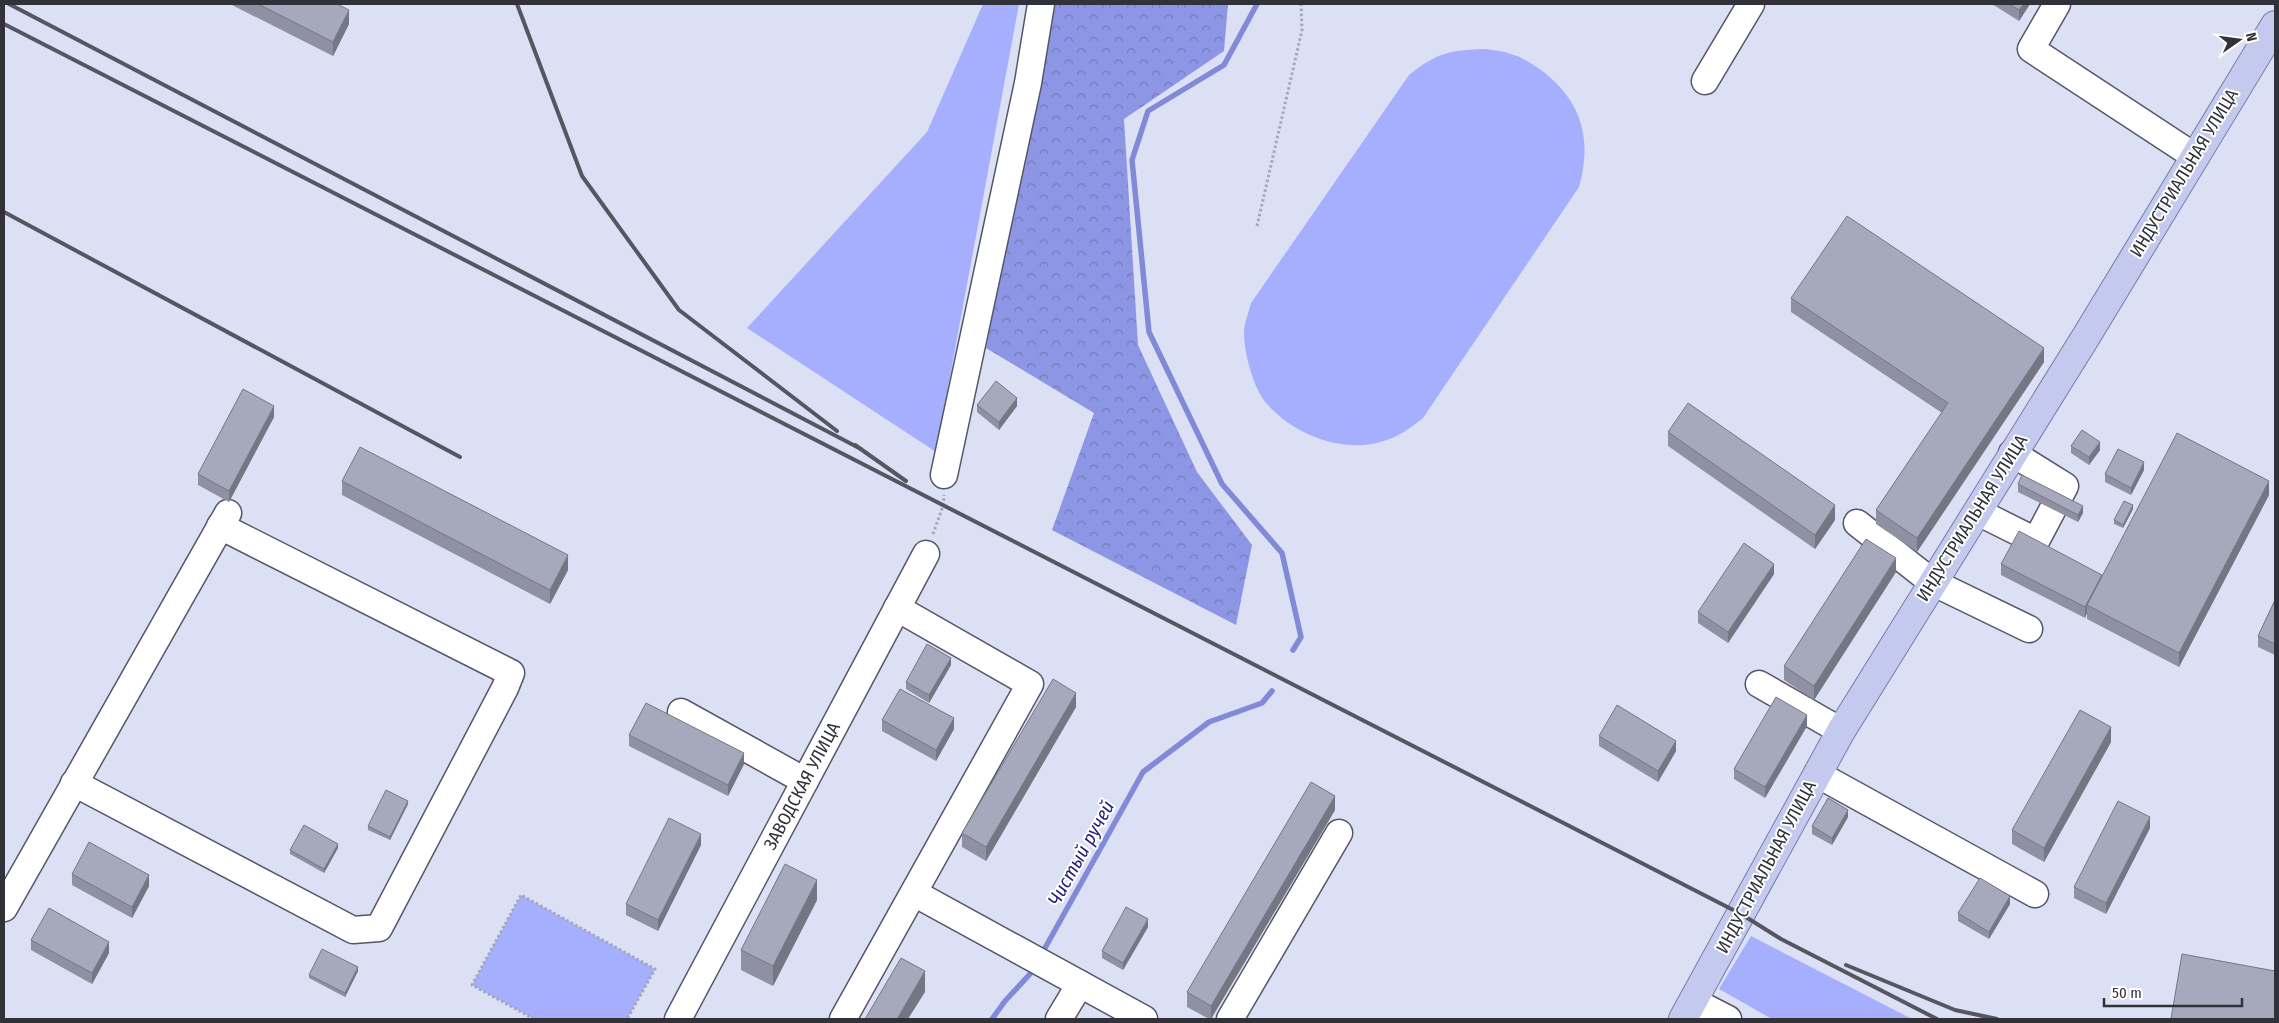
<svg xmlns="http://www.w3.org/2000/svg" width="2279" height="1023" font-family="'Fira Sans Condensed',sans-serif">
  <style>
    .green { fill: #a5affe }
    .forest { fill: url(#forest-crowns) }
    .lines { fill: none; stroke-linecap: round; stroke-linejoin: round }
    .stream { stroke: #828ad7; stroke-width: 5.5 }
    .minor-casing { stroke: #545768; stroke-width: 29 }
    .major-casing { stroke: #767ca8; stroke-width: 30 }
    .path { stroke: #a4a7b7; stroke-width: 3; stroke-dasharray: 2.5 2.5; stroke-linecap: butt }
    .minor { stroke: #fff; stroke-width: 26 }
    .major { stroke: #c4c9ee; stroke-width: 28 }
    .rail { stroke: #555661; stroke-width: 4 }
    .wall { fill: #8f91a2 }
    .shaded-wall { fill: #747684 }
    .building { fill: #a6a9bc; stroke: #747684 }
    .labels { text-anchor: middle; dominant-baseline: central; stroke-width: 4; stroke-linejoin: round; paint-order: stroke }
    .street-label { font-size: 18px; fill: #303139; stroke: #fff }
    .water-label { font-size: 19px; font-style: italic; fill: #272079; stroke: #fff }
  </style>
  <defs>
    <pattern id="forest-crowns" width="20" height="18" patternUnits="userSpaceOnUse" patternTransform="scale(1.25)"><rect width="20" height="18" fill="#8d96e4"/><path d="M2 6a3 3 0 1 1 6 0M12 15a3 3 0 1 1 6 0" fill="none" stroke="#747bba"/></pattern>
  </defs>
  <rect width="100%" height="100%" fill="#dce0f4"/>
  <g class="green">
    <path d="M983,4H1019L936,452L747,328L927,132Z"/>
    <path d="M1484,49C1493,50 1503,51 1511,54C1523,57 1535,66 1545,73C1583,104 1592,141 1579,187L1423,418C1412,427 1401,435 1387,440C1346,455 1295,436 1267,404C1253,388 1244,353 1244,332C1244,323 1249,312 1251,303L1409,75C1437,53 1449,50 1484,49Z"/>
    <path d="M521,895L655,969L627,1019H534L472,985Z"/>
    <path d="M1751,936L1912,1019H1772L1719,989Z"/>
  </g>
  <path class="forest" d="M1050,4H1228L1224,51L1124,119L1138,345L1197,472L1252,545L1236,625L1052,530L1094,413L986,348Z"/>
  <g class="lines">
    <g class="stream">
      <path d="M1257,4L1224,65L1148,111L1132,160L1149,332L1222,484L1282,553L1301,637L1293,650"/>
      <path d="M1045,948L1143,772L1209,722L1262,703L1272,691"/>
      <path d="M992,1019L1005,1001L1030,974"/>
    </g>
    <g class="minor-casing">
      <g id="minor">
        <path d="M2057,4L2031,49L2194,156"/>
        <path d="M1705,81L1751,4"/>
        <path d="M944,475L1028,83L1041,4"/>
        <path d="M1978,512L2036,541L2065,486L2012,453"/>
        <path d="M1857,523L1932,582L2029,629"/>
        <path d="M1759,684L1841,731"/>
        <path d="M681,712L805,781"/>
        <path d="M1817,774L2035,894"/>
        <path d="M74,783L353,930L379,928L505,688L511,673L220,526"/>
        <path d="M914,893L1144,1019"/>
        <path d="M4,908L228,513"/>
        <path d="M1693,1001L1728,1019"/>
        <path d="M678,1019L926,554"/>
        <path d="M843,1019L1030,684L897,608"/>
        <path d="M1059,1019L1080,984"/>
        <path d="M1230,1019L1339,833"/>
      </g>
    </g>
    <g class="major-casing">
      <path id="major" d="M1683,1019L1841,731L2087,335L2275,25"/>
    </g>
    <g class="path">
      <path d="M1257,226L1302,30L1301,4"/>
      <path d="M933,534L943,506L944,495"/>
      <path d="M534,1019L472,985L521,895L655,969L627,1019"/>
    </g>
    <use href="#minor" class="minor"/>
    <use href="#major" class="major"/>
    <g class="rail">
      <path d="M9,4L861,449"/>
      <path d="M517,4L582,176L679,310L837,431"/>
      <path d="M4,24L1741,914L1781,939L1937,1019"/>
      <path d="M4,212L460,457"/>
      <path d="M855,445L906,481"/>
      <path d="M1846,965L1955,1010L1997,1019"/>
    </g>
  </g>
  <g class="wall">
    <path d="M230,4H337L349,24L333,56Z"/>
    <path d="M1992,4H2030L2019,21Z"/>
    <path d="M1791,298L2044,362L1917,552L1876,524V510L1942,413L1791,312Z"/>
    <path d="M977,405L1017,406L999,430L977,412Z"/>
    <path d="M274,417L229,502L198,485V474Z"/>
    <path d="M1668,432L1835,520L1815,549L1668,446Z"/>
    <path d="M2071,446L2100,450L2089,465L2071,453Z"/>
    <path d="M2144,470L2131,495L2105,482V474Z"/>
    <path d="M342,481L568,570L550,604L342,495Z"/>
    <path d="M2018,484L2083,513L2078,522L2018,492Z"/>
    <path d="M2269,495L2179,667L2087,619V613L2085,618L2001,575V564L2102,577Z"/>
    <path d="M2133,509L2123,528L2114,524V520Z"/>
    <path d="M1896,572L1814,700L1784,680V666Z"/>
    <path d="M1774,574L1728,643L1698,623V612Z"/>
    <path d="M2275,600V655L2258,647V636Z"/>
    <path d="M951,665L929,703L906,689V682Z"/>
    <path d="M1076,707L986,861L962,847V833Z"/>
    <path d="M882,720L954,729L936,761L882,731Z"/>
    <path d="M1807,726L1765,798L1734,779V769Z"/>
    <path d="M629,735L744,764L728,796L629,746Z"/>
    <path d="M1599,736L1676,751L1658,782L1599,746Z"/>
    <path d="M2111,742L2044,862L2012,844V830Z"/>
    <path d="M408,804L390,840L368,830V826Z"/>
    <path d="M1335,810L1211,1019H1209L1187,1007V992Z"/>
    <path d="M1848,817L1832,845L1812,834V826Z"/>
    <path d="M2150,828L2106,914L2074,898V887Z"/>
    <path d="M701,845L658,931L626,915V904Z"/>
    <path d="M338,848L324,873L290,854V850Z"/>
    <path d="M72,874L149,886L132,918L72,885Z"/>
    <path d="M817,900L773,986L741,970V950Z"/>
    <path d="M2010,904L1989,939L1958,921V913Z"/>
    <path d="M1148,927L1123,970L1102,958V951Z"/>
    <path d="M31,940L109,953L92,984L31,950Z"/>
    <path d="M358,971L345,997L309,978V975Z"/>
  </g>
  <g class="shaded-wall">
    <path d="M2024,4H2030L2019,21V10Z"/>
    <path d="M349,10V24L333,56V42Z"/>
    <path d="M2044,348V362L1917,552V538Z"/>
    <path d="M1017,398V406L999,430V422Z"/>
    <path d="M274,406V417L229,502V491Z"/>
    <path d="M2100,442V450L2089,465V457Z"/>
    <path d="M2144,462V470L2131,495V488Z"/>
    <path d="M2269,481V495L2179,667V653Z"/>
    <path d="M1835,505V520L1815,549V535Z"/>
    <path d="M2133,505V509L2123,528V525Z"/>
    <path d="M2083,506V513L2078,522V515Z"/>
    <path d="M568,555V570L550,604V590Z"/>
    <path d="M1896,558V572L1814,700V686Z"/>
    <path d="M1774,564V574L1728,643V632Z"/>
    <path d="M2102,575V585L2087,605V613L2085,618V607Z"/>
    <path d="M951,658V665L929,703V695Z"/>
    <path d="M1076,693V707L986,861V847Z"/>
    <path d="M1807,715V726L1765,798V787Z"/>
    <path d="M954,718V729L936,761V750Z"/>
    <path d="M2111,727V742L2044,862V848Z"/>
    <path d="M1676,741V751L1658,782V771Z"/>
    <path d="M744,753V764L728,796V785Z"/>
    <path d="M1335,796V810L1211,1019V1006Z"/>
    <path d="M408,801V804L390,840V837Z"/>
    <path d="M1848,810V817L1832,845V838Z"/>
    <path d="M2150,817V828L2106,914V903Z"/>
    <path d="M701,834V845L658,931V920Z"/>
    <path d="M338,844V848L324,873V869Z"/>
    <path d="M149,875V886L132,918V907Z"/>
    <path d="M817,880V900L773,986V966Z"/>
    <path d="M2010,896V904L1989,939V932Z"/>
    <path d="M1148,919V927L1123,970V963Z"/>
    <path d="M109,942V953L92,984V973Z"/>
    <path d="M358,967V971L345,997V993Z"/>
    <path d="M925,971V992L908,1019H897Z"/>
  </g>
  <g class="building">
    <path d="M258,4H337L349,10L333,42Z"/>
    <path d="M2009,4H2024L2019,10Z"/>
    <path d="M1847,216L2044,348L1917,538L1876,510L1948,403L1791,298Z"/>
    <path d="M996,381L1017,398L999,422L977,405Z"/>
    <path d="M243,389L274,406L229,491L198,474Z"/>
    <path d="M1688,403L1835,505L1815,535L1668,432Z"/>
    <path d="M2082,430L2100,442L2089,457L2071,446Z"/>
    <path d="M2177,433L2269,481L2179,653L2087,605Z"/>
    <path d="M360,447L568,555L550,590L342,481Z"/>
    <path d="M2118,449L2144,462L2131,488L2105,474Z"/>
    <path d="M2022,475L2083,506L2078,515L2018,484Z"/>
    <path d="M2124,501L2133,505L2123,525L2114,520Z"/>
    <path d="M2019,531L2102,575L2085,607L2001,564Z"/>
    <path d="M1866,539L1896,558L1814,686L1784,666Z"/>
    <path d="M1744,543L1774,564L1728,632L1698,612Z"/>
    <path d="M2275,600V644L2258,636Z"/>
    <path d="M927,644L951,658L929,695L906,682Z"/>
    <path d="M1053,679L1076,693L986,847L962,833Z"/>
    <path d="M900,689L954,718L936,750L882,720Z"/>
    <path d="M1776,697L1807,715L1765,787L1734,769Z"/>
    <path d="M646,703L744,753L728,785L629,735Z"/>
    <path d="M1617,705L1676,741L1658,771L1599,736Z"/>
    <path d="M2080,710L2111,727L2044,848L2012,830Z"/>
    <path d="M1311,782L1335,796L1211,1006L1187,992Z"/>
    <path d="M386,790L408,801L390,837L368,826Z"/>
    <path d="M1828,798L1848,810L1832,838L1812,826Z"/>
    <path d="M2118,801L2150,817L2106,903L2074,887Z"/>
    <path d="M669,818L701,834L658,920L626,904Z"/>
    <path d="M304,825L338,844L324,869L290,850Z"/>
    <path d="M89,842L149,875L132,907L72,874Z"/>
    <path d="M785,864L817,880L773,966L741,950Z"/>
    <path d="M1980,878L2010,896L1989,932L1958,913Z"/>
    <path d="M1126,907L1148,919L1123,963L1102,951Z"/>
    <path d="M49,908L109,942L92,973L31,940Z"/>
    <path d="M322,949L358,967L345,993L309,975Z"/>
    <path d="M2182,954L2275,971V1019H2171Z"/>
    <path d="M901,958L925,971L897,1019H865Z"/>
  </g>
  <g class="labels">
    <g class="street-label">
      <text transform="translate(2184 173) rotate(-59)">ИНДУСТРИАЛЬНАЯ УЛИЦА</text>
      <text transform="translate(1972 518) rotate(-58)">ИНДУСТРИАЛЬНАЯ УЛИЦА</text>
      <text transform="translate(802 786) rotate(-62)">ЗАВОДСКАЯ УЛИЦА</text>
      <text transform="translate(1766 867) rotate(-62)">ИНДУСТРИАЛЬНАЯ УЛИЦА</text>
    </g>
    <g class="water-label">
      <text transform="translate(1081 853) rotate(-61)">Чистый ручей</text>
    </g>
  </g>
  <rect width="2279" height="1023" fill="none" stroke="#303139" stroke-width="10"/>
  <g transform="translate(2239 40) rotate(76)" stroke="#ffffff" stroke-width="4" paint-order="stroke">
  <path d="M0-4L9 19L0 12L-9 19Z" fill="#303139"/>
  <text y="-8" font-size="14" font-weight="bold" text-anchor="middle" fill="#303139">N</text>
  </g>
  <path d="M2104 998v8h138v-8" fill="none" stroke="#303139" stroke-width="2.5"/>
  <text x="2112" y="998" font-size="15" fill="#303139" stroke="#ffffff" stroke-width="4" paint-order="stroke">50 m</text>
</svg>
